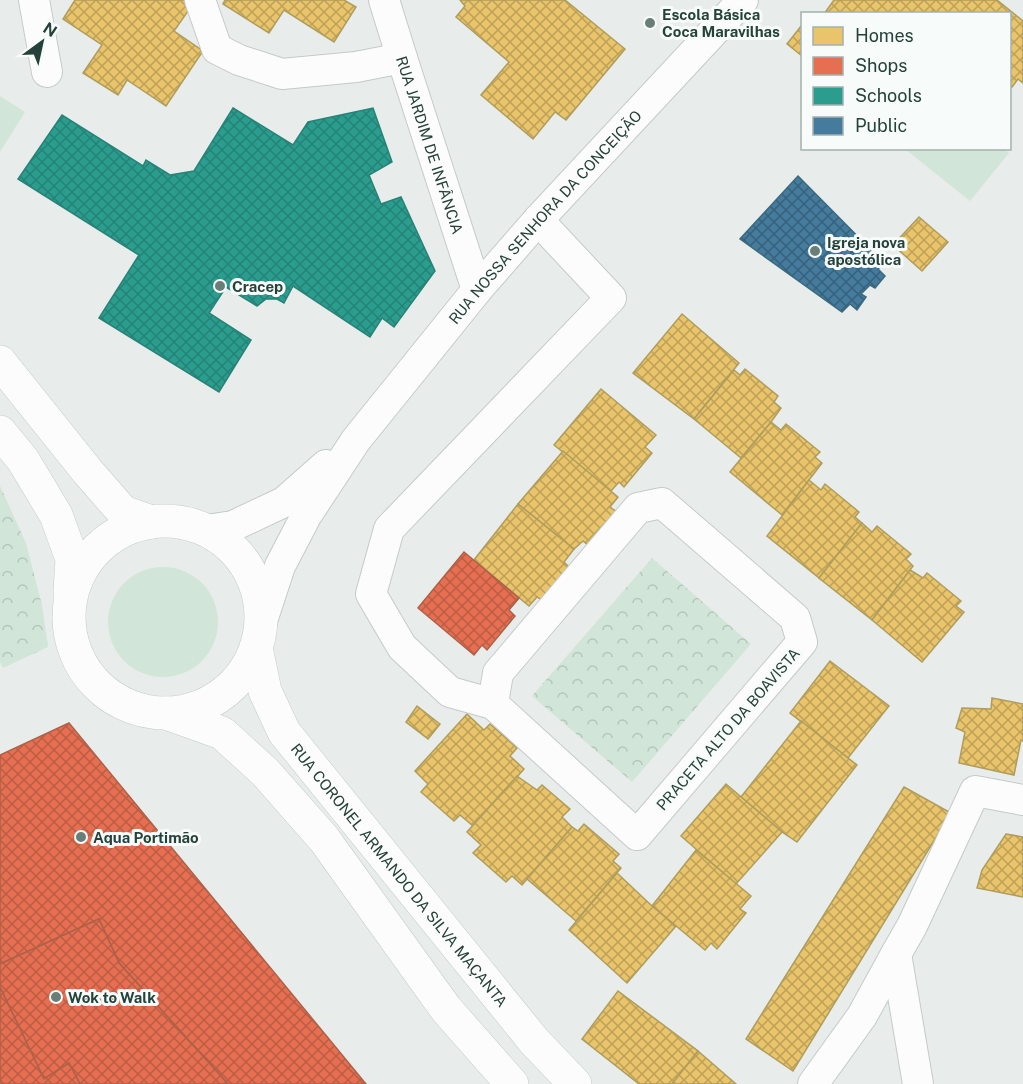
<svg xmlns="http://www.w3.org/2000/svg" width="1023" height="1084" font-family="'Public Sans',sans-serif">
  <style>
    .forest { fill: url(#forest-crowns) }
    .garden { fill: #d1e6d8 }
    .homes { fill: url(#homes-cross-hatch); stroke: #ae9d5c; stroke-width: 1.5 }
    .shops { fill: url(#shops-cross-hatch); stroke: #ac624a; stroke-width: 1.5 }
    .schools { fill: url(#schools-cross-hatch); stroke: #288276; stroke-width: 1.5 }
    .public { fill: url(#public-cross-hatch); stroke: #3b6a7f; stroke-width: 1.5 }
    .lines { fill: none; stroke-linecap: round; stroke-linejoin: round }
    .minor-casing { stroke: #c5cac8; stroke-width: 32 }
    .secondary-casing { stroke: #c3cbc8; stroke-width: 34 }
    .minor { stroke: #fcfcfc; stroke-width: 30 }
    .secondary { stroke: #fcfcfc; stroke-width: 33 }
    .poi-dot { fill: #697e78; stroke: #f7fbf9; stroke-width: 2 }
    .labels { text-anchor: middle; dominant-baseline: central; stroke-width: 6; stroke-linejoin: round; paint-order: stroke }
    .poi-label { font-size: 15px; font-weight: bold; fill: #24423a; stroke: #f7fbf9; text-anchor: start }
    .street-label { font-size: 15px; fill: #24423a; stroke: #f7fbf9 }
  </style>
  <defs>
    <pattern id="forest-crowns" width="20" height="18" patternUnits="userSpaceOnUse" patternTransform="scale(1.5)"><rect width="20" height="18" fill="#d1e6d8"/><path d="M2 6a3 3 0 1 1 6 0M12 15a3 3 0 1 1 6 0" fill="none" stroke="#b3c6ba"/></pattern>
    <pattern id="homes-cross-hatch" width="8" height="8" patternUnits="userSpaceOnUse" patternTransform="scale(1.5)"><rect width="8" height="8" fill="#e9c46a"/><path d="M0 0l8 8M0 8l8-8" fill="none" stroke="#bda158"/></pattern>
    <pattern id="shops-cross-hatch" width="8" height="8" patternUnits="userSpaceOnUse" patternTransform="scale(1.5)"><rect width="8" height="8" fill="#e76f51"/><path d="M0 0l8 8M0 8l8-8" fill="none" stroke="#bb5d44"/></pattern>
    <pattern id="schools-cross-hatch" width="8" height="8" patternUnits="userSpaceOnUse" patternTransform="scale(1.5)"><rect width="8" height="8" fill="#2a9d8f"/><path d="M0 0l8 8M0 8l8-8" fill="none" stroke="#248276"/></pattern>
    <pattern id="public-cross-hatch" width="8" height="8" patternUnits="userSpaceOnUse" patternTransform="scale(1.5)"><rect width="8" height="8" fill="#457b9d"/><path d="M0 0l8 8M0 8l8-8" fill="none" stroke="#36617a"/></pattern>
  </defs>
  <rect width="100%" height="100%" fill="#e8edeb"/>
  <g class="forest">
    <path d="M0,486L26,543L42,605L48,647L3,668L0,662Z"/>
    <path d="M652,558L751,644L632,782L532,696Z"/>
  </g>
  <g class="garden">
    <path d="M0,96L25,112L0,152Z"/>
    <path d="M1003,148L1009,153L970,201L905,149Z"/>
    <circle cx="163" cy="622" r="55"/>
  </g>
  <g class="homes">
    <path d="M75,0H187L193,4L174,31L203,51L166,106L127,80L118,95L83,73L102,45L63,19Z"/>
    <path d="M225,0H344L356,7L334,42L284,10L269,33L223,4Z"/>
    <path d="M460,0H565L625,49L566,120L555,112L533,139L481,95L509,62L456,17L465,6Z"/>
    <path d="M834,0H997L1023,21V83L1018,79L1012,87L1010,85V14H937L933,10L930,14H824Z"/>
    <path d="M802,25V56L787,44Z"/>
    <path d="M919,217L948,242L922,271L893,245Z"/>
    <path d="M682,314L739,363L694,419L633,373Z"/>
    <path d="M745,369L778,396L774,402L781,408L771,422L741,458L694,419L734,370L740,375Z"/>
    <path d="M601,389L656,435L645,447L652,453L624,487L619,482L611,491L554,445Z"/>
    <path d="M771,422L781,430L786,424L820,452L815,457L822,463L782,515L730,472Z"/>
    <path d="M563,451L618,497L610,507L617,512L589,546L583,541L574,549L518,504Z"/>
    <path d="M809,480L821,490L825,484L859,512L855,517L862,523L819,578L767,536Z"/>
    <path d="M518,504L574,549L564,562L570,568L543,601L537,597L529,606L474,560Z"/>
    <path d="M862,523L872,532L877,526L911,554L906,559L913,566L872,620L819,578Z"/>
    <path d="M910,570L923,578L927,573L961,601L956,606L964,612L922,662L872,620Z"/>
    <path d="M830,661L889,706L848,758L790,713Z"/>
    <path d="M992,698L1023,704V741L1021,740L1014,775L959,763L965,732L956,728L962,708L991,709Z"/>
    <path d="M417,706L440,724L428,739L406,722Z"/>
    <path d="M467,714L484,730L490,724L517,748L510,756L524,769L473,826L460,815L454,821L421,792L428,784L415,771Z"/>
    <path d="M801,721L857,765L797,842L782,832L741,797Z"/>
    <path d="M517,776L537,790L542,785L570,809L562,817L572,827L522,885L512,876L506,882L473,853L481,845L467,832Z"/>
    <path d="M726,784L782,832L736,884L681,836Z"/>
    <path d="M904,787L951,813L793,1071L746,1039Z"/>
    <path d="M584,824L619,854L613,861L621,868L576,921L527,879L572,827L578,831Z"/>
    <path d="M1006,834L1023,837V897L977,888L982,870Z"/>
    <path d="M696,850L751,896L740,909L746,913L717,949L711,943L705,950L652,906Z"/>
    <path d="M617,873L652,906L676,926L627,983L569,930Z"/>
    <path d="M618,991L698,1051L672,1084H639L582,1039Z"/>
    <path d="M698,1051L736,1084H672Z"/>
  </g>
  <g class="shops">
    <path d="M464,552L519,598L509,610L515,616L487,650L482,645L474,655L418,608Z"/>
    <path d="M69,723L366,1084H228L119,963L99,919L0,964V755Z"/>
    <path d="M99,919L119,963L228,1084H160L157,1079L148,1083L142,1071L151,1066L147,1058L157,1052L152,1043L143,1047L137,1036L130,1040L128,1035L139,1030L130,1013L122,1017L118,1008L107,1014L100,1001L94,1004L81,978L63,987L68,998L41,1011L52,1034L80,1020L85,1030L97,1024L101,1032L91,1036L96,1047L108,1041L120,1065L110,1070L117,1084H80L69,1063L44,1079L0,987V964Z"/>
    <path d="M99,919L119,963L228,1084H80L69,1063L44,1079L0,987V964Z"/>
    <path d="M0,987L44,1079L69,1063L80,1084H0Z"/>
  </g>
  <path class="schools" d="M233,108L293,145L308,122L373,108L392,162L369,175L381,204L401,197L435,271L394,327L382,318L370,337L293,286L284,303L277,299H266L257,306L226,287L209,313L251,340L219,392L99,318L139,255L18,179L62,115L143,166L146,160L170,175L194,171Z"/>
  <path class="public" d="M798,176L884,263L878,269L885,276L875,288L870,285L861,294L866,297L857,310L850,304L842,312L740,239Z"/>
  <g class="lines">
    <g class="minor-casing">
      <g id="minor">
        <path d="M34,0L47,72"/>
        <path d="M200,0L217,49L239,60L282,74L356,67L402,58"/>
        <path id="s1" d="M384,0L402,58L477,290"/>
        <path d="M206,530L233,526L284,502L326,465"/>
        <path id="s2" d="M260,627L280,566L306,516L356,440L477,290L538,220L743,0"/>
        <path d="M493,704L498,673L638,508L662,503L795,618L802,642L637,835L493,704L450,692L402,647L371,594L389,529L611,298L538,220"/>
        <path d="M896,954L918,1084"/>
        <path d="M813,1084L862,1016L896,954L912,926L975,791L1023,800"/>
      </g>
    </g>
    <g class="secondary-casing">
      <g id="secondary">
        <path d="M0,362L88,472L123,512L152,522"/>
        <path d="M0,432L23,460L56,515L72,559L70,591"/>
        <circle cx="165" cy="617" r="96"/>
        <path id="s3" d="M256,648L265,691L284,732L534,1041L575,1084"/>
        <path d="M166,713L222,733L265,772L324,839L446,1009L512,1084"/>
      </g>
    </g>
    <use href="#minor" class="minor"/>
    <use href="#secondary" class="secondary"/>
  </g>
  <g class="poi-dot">
    <circle cx="650" cy="23" r="6"/>
    <circle cx="815" cy="251" r="6"/>
    <circle cx="220" cy="286" r="6"/>
    <circle cx="81" cy="837" r="6"/>
    <circle cx="56" cy="997" r="6"/>
  </g>
  <g class="labels">
    <g class="poi-label">
      <text x="662" y="14">Escola Básica<tspan x="662" dy="17">Coca Maravilhas</tspan></text>
      <text x="827" y="242">Igreja nova<tspan x="827" dy="17">apostólica</tspan></text>
      <text x="232" y="286">Cracep</text>
      <text x="93" y="837">Aqua Portimão</text>
      <text x="68" y="997">Wok to Walk</text>
    </g>
    <g class="street-label">
      <text stroke="none"><textPath href="#s1" startOffset="152">RUA JARDIM DE INFÂNCIA</textPath></text>
      <text stroke="none"><textPath href="#s2" startOffset="504">RUA NOSSA SENHORA DA CONCEIÇÃO</textPath></text>
      <text transform="translate(728 729) rotate(-49)">PRACETA ALTO DA BOAVISTA</text>
      <text stroke="none"><textPath href="#s3" startOffset="273">RUA CORONEL ARMANDO DA SILVA MAÇANTA</textPath></text>
    </g>
  </g>
  <rect x="801" y="12" width="210" height="138" fill="#f7fbf9" stroke="#a3b1ad" stroke-width="1.5"/>
  <rect x="813" y="27" width="30" height="18" fill="#e9c46a" stroke="#a3b1ad" stroke-width="1.5"/>
  <text x="855" y="42" font-size="18" fill="#24423a">Homes</text>
  <rect x="813" y="57" width="30" height="18" fill="#e76f51" stroke="#a3b1ad" stroke-width="1.5"/>
  <text x="855" y="72" font-size="18" fill="#24423a">Shops</text>
  <rect x="813" y="87" width="30" height="18" fill="#2a9d8f" stroke="#a3b1ad" stroke-width="1.5"/>
  <text x="855" y="102" font-size="18" fill="#24423a">Schools</text>
  <rect x="813" y="117" width="30" height="18" fill="#457b9d" stroke="#a3b1ad" stroke-width="1.5"/>
  <text x="855" y="132" font-size="18" fill="#24423a">Public</text>
  <g transform="translate(42 42) rotate(33)" stroke="#f7fbf9" stroke-width="4.5" paint-order="stroke">
  <path d="M0-4.5L10 22L0 15L-10 22Z" fill="#24423a"/>
  <text y="-9" font-size="16" font-weight="bold" text-anchor="middle" fill="#24423a">N</text>
  </g>
</svg>
